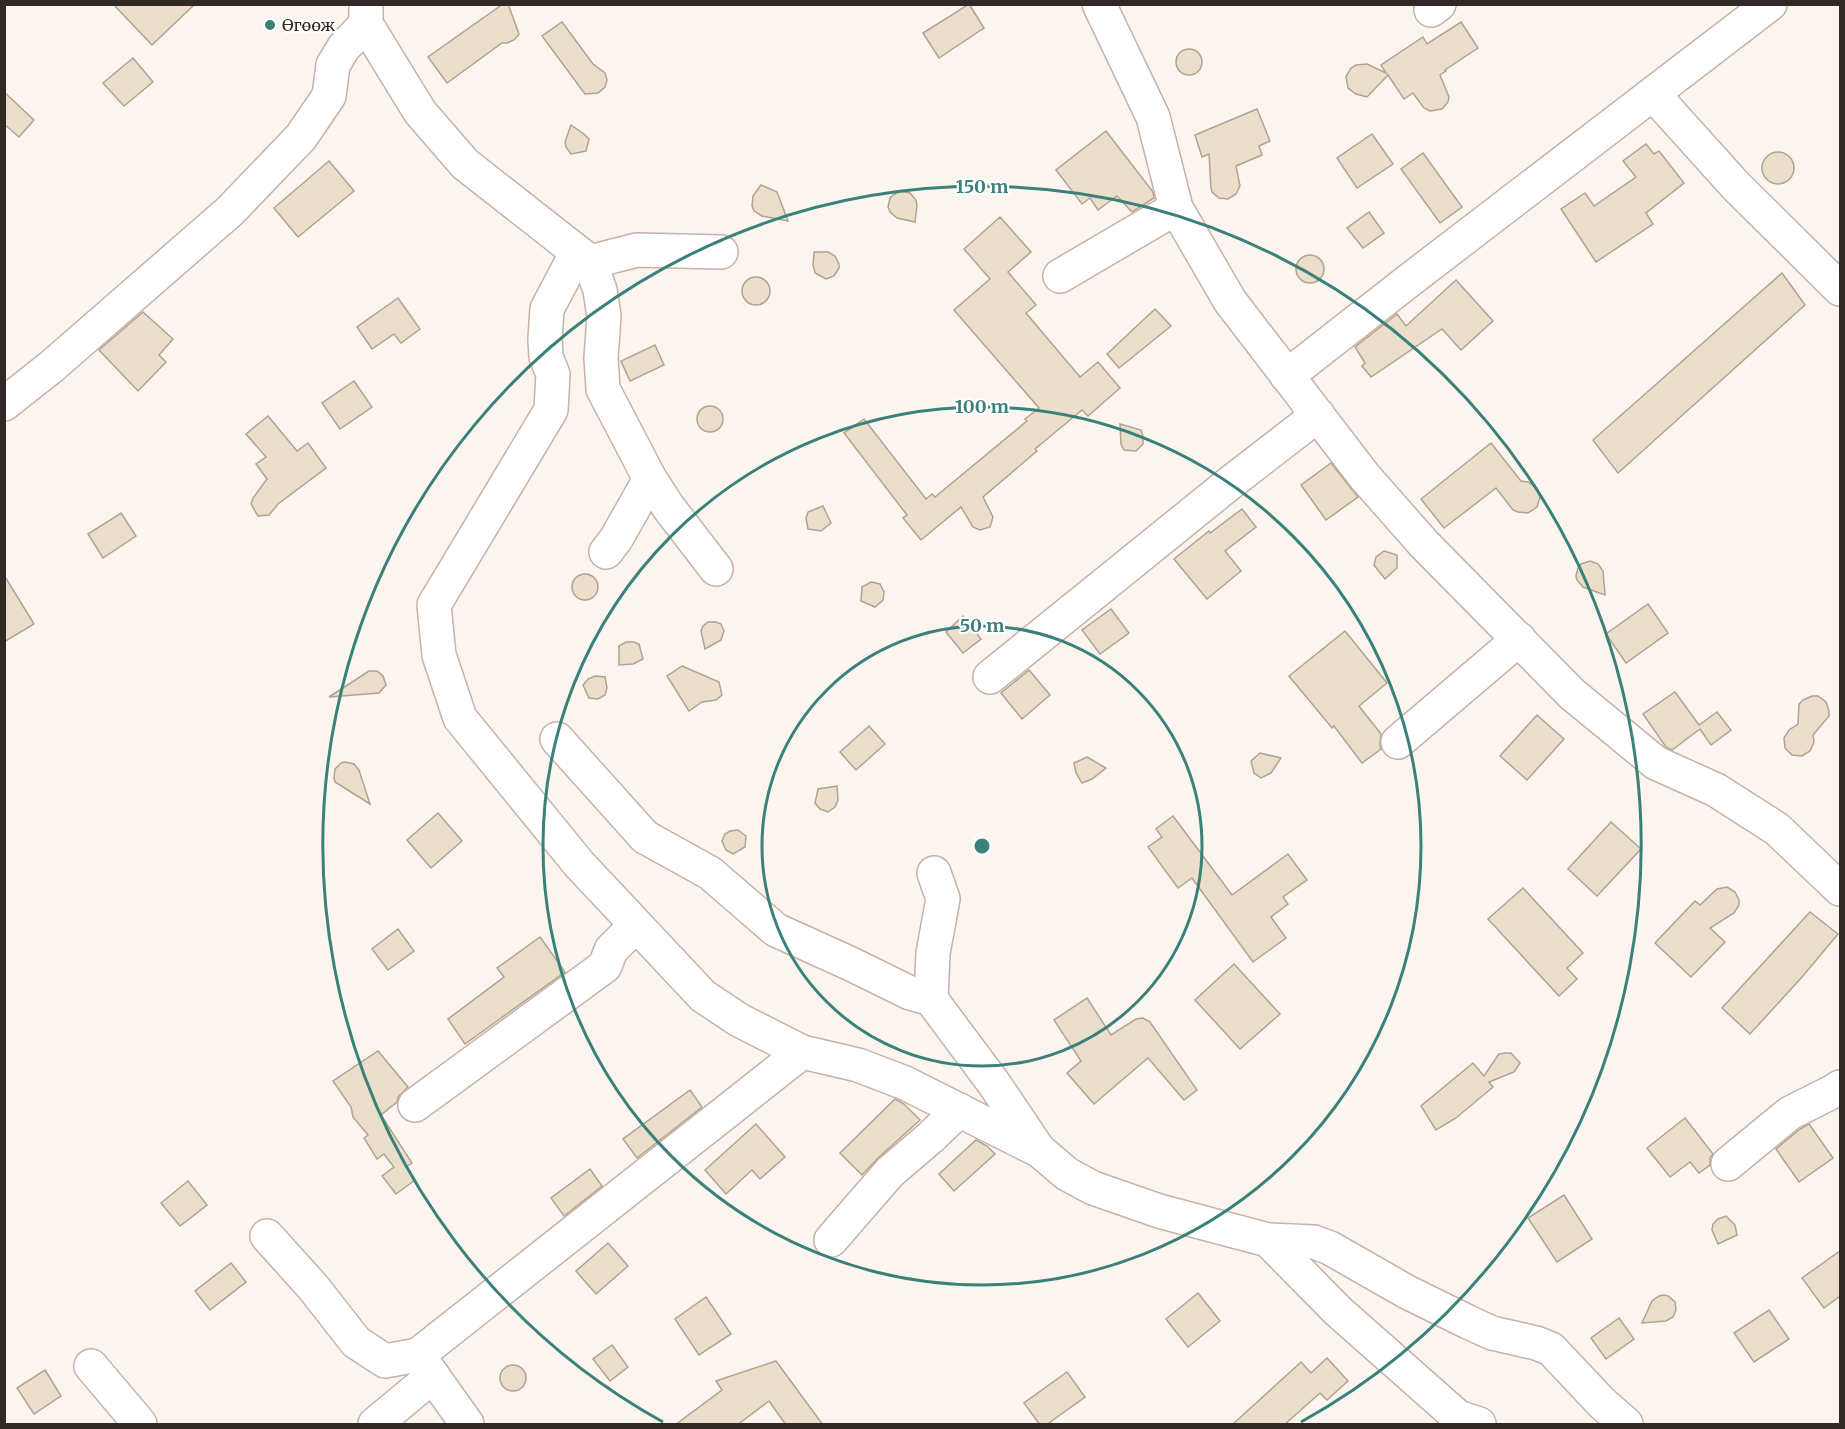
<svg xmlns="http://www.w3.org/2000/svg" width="1845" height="1429" font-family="Merriweather,serif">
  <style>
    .building { fill: #ebdfcc; stroke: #afa392; stroke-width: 1.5 }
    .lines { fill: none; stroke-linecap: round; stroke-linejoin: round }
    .minor-casing { stroke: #c7b2a8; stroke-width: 36 }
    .minor { stroke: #fff; stroke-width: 33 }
    .ring { fill: none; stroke: #3a817a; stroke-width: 3 }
    .poi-dot { fill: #3a817a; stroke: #fff; stroke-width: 2 }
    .labels { text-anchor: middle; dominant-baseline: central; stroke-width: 4.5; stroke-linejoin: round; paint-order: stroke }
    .poi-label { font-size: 16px; fill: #312925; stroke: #fff; text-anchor: start }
    .centre { fill: #3a817a; stroke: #fff; stroke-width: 3 }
    .ring-label { font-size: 18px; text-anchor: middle; font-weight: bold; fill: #3a817a; stroke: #fff; stroke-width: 4.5; stroke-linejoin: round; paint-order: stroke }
  </style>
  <rect width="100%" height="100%" fill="#fcf4ef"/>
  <g class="building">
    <path d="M113,4H195L152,45Z"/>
    <path d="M503,4H508L519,34L514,40L507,43H502L447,83L428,57Z"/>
    <path d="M969,4L984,28L939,58L923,33Z"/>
    <path d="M562,22L593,64L605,73L607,80L605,87L598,93L585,94L542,36Z"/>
    <path d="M1461,22L1478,48L1445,70L1446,71L1440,75L1449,97L1448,102L1442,109L1430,111L1424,108L1413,93L1404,99L1388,75L1367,97L1356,94L1348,88L1346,77L1351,68L1356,65L1367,64L1386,73L1381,65L1423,37L1427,44Z"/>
    <circle cx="1189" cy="62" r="13"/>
    <path d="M133,58L153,82L124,106L103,83Z"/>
    <path d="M4,92L34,120L19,137L4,124Z"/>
    <path d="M1257,109L1270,141L1259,146L1262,155L1236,166L1240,186L1236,194L1228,199L1219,198L1212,192L1211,188L1209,154L1202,157L1195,135Z"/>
    <path d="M571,125L584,134L589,139L586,151L571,154L566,147L565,142Z"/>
    <path d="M1106,131L1153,192L1154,198L1132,212L1117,196L1098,210L1090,198L1082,204L1056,170Z"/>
    <path d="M1372,134L1393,164L1357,188L1337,158Z"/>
    <path d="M1646,144L1654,154L1659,151L1684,183L1646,213L1653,224L1596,262L1561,209L1585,193L1594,206L1636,177L1623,161Z"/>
    <circle cx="1778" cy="168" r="16"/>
    <path d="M1423,153L1462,207L1440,223L1401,169Z"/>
    <path d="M329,161L354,191L298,237L274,208Z"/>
    <path d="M761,185L777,192L788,221L762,216L754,211L752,206L753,196Z"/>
    <path d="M901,191L910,193L916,200L917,205L915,222L897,218L890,212L888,207L890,198L893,195Z"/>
    <path d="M1369,212L1384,233L1363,248L1347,228Z"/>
    <path d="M1000,217L1031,252L1008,272L1036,305L1026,313L1080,377L1098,362L1120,388L1088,416L1082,410L1035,449L1037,451L983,497L993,517L990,527L980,530L973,527L961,507L921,540L903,518L907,515L844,433L864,419L926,499L932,494L935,497L1027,421L1025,419L1039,408L954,310L990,279L964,249Z"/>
    <path d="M814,252H828L835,256L839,264V268L834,276L826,279L815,273L813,265Z"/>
    <circle cx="1310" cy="269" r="14"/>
    <path d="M1782,273L1805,305L1618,473L1593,440Z"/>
    <circle cx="756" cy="291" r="14"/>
    <path d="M1456,280L1493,321L1461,350L1442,329L1371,377L1362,366L1365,363L1355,347L1397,314L1406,326Z"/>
    <path d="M398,298L420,329L401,343L394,334L372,349L357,327Z"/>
    <path d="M1155,309L1171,326L1119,368L1107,354Z"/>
    <path d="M143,312L173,339L159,355L166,362L138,391L99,350Z"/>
    <path d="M655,345L664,365L630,381L621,361Z"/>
    <path d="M354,381L372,407L340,429L322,403Z"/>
    <circle cx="710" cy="419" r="13"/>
    <path d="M268,416L297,451L308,443L326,468L278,504L269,515L258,516L251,504L253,498L267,479L256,464L266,457L246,434Z"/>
    <path d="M1120,424L1141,430L1143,436V444L1136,451L1124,450L1121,444Z"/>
    <path d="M1491,443L1521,481L1528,482L1537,488L1540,497L1537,507L1528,513L1518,512L1513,510L1496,488L1444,528L1421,499Z"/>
    <path d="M1331,463L1358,497L1326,520L1301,485Z"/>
    <path d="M823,506L831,523L821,531L808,529L806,518L808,512Z"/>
    <path d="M1242,509L1256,527L1225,551L1241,571L1207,599L1174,559L1209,531L1210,533Z"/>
    <path d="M121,513L136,536L103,558L88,534Z"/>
    <path d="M1384,551L1397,555V568L1385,579L1374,565L1376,557Z"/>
    <path d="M1590,561L1598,564L1603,571L1605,595L1583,587L1577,580L1576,576L1578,568L1581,564Z"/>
    <circle cx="585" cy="587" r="13"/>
    <path d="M4,575L34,624L4,642Z"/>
    <path d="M871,582L880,584L884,592L883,600L875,607L861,601L862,587Z"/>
    <path d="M1648,604L1668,633L1626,663L1606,634Z"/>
    <path d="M1111,609L1129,633L1100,654L1082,630Z"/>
    <path d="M963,616L981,639L963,653L946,632Z"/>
    <path d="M708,622H716L721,624L724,631L721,640L705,649L701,631L703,626Z"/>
    <path d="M1345,631L1387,683L1359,706L1381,734L1380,745L1381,749L1362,763L1334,726L1332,728L1289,676Z"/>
    <path d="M626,642H634L639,644L643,659L633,664L619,665V646Z"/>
    <path d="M682,666L719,682L722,695L716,700L702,702L689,711L667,676Z"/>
    <path d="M1029,670L1050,695L1022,719L1001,693Z"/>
    <path d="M369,671H377L383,676L386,685L379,693L329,697Z"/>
    <path d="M595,676L605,677L607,688L605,695L598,699L589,698L583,685L588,679Z"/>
    <path d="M1675,692L1699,725L1717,712L1731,730L1711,745L1700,729L1672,750L1666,747L1643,714Z"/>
    <path d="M1812,696H1818L1826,702L1829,711V716L1813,735L1814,742L1810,751L1802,756L1792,755L1785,748L1784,738L1789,730L1798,724L1799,704L1803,700Z"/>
    <path d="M1537,715L1564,739L1527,780L1500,756Z"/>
    <path d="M869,726L885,744L856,770L840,752Z"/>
    <path d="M1260,753L1281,758L1271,773L1261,778L1254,773L1251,761Z"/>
    <path d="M1087,757L1106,768L1092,779L1082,783L1076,773L1074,763Z"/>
    <path d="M345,762L354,764L359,770L370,804L335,782L334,778L335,769L341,763Z"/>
    <path d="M837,786L838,800L835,807L828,812L820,809L815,803L818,789Z"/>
    <path d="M438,813L462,841L431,868L407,840Z"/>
    <path d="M1173,816L1232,895L1288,854L1307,880L1283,897L1288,904L1271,917L1286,938L1253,962L1192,878L1178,888L1148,847L1162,837L1156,829Z"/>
    <path d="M1611,822L1641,849L1597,896L1568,869Z"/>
    <path d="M738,830L746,836L745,847L733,854L726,850L722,841L725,834L730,831Z"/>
    <path d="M1727,887L1735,892L1739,900V905L1734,913L1710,928L1725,942L1691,977L1655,943L1695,901L1700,905L1717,889Z"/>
    <path d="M1523,888L1583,953L1567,968L1577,979L1559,996L1488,919Z"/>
    <path d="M1810,912L1838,934L1802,977L1750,1034L1722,1008Z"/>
    <path d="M398,929L414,951L388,970L372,949Z"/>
    <path d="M540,937L565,972L465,1044L448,1019L504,977L497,968Z"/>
    <path d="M1234,964L1280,1014L1240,1049L1195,1000Z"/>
    <path d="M1087,998L1111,1035L1136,1019L1143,1018L1150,1022L1197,1090L1184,1100L1148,1058L1094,1104L1067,1073L1081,1061L1054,1020Z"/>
    <path d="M378,1051L408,1087L398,1097L397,1102L381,1115L412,1163L406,1167L415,1180L396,1194L382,1176L394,1167L384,1154L377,1159L364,1138L368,1135L353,1117L351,1107L333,1081Z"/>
    <path d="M1505,1053H1511L1520,1063L1514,1072L1489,1082L1493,1087L1456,1118L1436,1130L1421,1106L1473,1063L1484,1076L1499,1054Z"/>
    <path d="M690,1090L702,1107L637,1158L623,1139Z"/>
    <path d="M895,1099L904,1104L920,1120L878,1158L862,1175L840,1153Z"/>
    <path d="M1685,1118L1713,1154L1710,1158V1165L1699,1173L1690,1162L1670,1177L1647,1148Z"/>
    <path d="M756,1124L785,1157L760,1179L752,1170L726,1194L705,1170Z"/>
    <path d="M1809,1124L1833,1158L1799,1182L1776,1149L1800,1129Z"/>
    <path d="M976,1140L987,1146L995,1154L954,1191L939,1174Z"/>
    <path d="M590,1169L602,1186L564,1216L551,1198Z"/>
    <path d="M188,1181L207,1205L180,1226L161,1203Z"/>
    <path d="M1564,1195L1592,1239L1557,1262L1528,1218Z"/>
    <path d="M1726,1216L1735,1225L1737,1235L1718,1244L1712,1230L1713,1224L1718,1219Z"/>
    <path d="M608,1243L628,1266L596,1294L576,1271Z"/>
    <path d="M1840,1251V1296L1824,1308L1802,1278Z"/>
    <path d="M231,1263L246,1282L210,1310L195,1291Z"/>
    <path d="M1198,1293L1220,1321L1188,1347L1166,1319Z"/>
    <path d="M1664,1295L1668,1296L1675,1302L1676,1310L1673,1317L1666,1321L1642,1323L1652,1301L1659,1296Z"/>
    <path d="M706,1297L731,1334L699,1355L675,1319Z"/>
    <path d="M1769,1310L1789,1339L1754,1362L1734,1333Z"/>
    <path d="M1619,1318L1634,1339L1606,1359L1591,1338Z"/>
    <path d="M612,1345L628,1367L610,1381L593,1359Z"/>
    <path d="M1327,1358L1348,1381L1327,1400L1320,1393L1284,1425H1232L1301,1362L1311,1373Z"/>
    <path d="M776,1361L823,1425H786L769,1401L737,1425H675L722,1390L716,1381Z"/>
    <circle cx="513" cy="1378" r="13"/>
    <path d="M45,1370L61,1396L34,1414L17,1388Z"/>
    <path d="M1067,1372L1085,1397L1046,1425H1040L1024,1403Z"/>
  </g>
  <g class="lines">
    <g class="minor-casing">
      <g id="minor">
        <path d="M366,4V24L420,112L465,164L590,262L600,290L604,316L601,358L603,389L650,479L669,508L716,569"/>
        <path d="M1099,4L1153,117L1176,208L1230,301L1365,477L1424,544L1572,694L1656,763L1716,790L1777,829L1840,889"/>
        <path d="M1431,10L1439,4"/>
        <path d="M1653,94L1736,186L1840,289"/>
        <path d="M577,252L547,309L545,339L546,357L553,374L551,410L434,605L439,655L460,718L579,864L703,996L739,1020L802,1052L858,1065L905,1083L1040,1151L1067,1174L1093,1188L1159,1211L1268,1240L1338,1311L1458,1417L1479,1424"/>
        <path d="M590,262L637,250L721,252"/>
        <path d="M1060,276L1176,208"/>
        <path d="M1287,376L1411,279L1770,4"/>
        <path d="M4,404L51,367L230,211L301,137L329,96L333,65L344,47L366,24"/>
        <path d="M606,552L616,539L650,479"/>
        <path d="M990,677L1230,483L1318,415"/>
        <path d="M557,739L645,837L710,873L776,930L851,964L910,993L931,999"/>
        <path d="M1398,742L1519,639"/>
        <path d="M934,873L943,899L933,953L931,999L995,1085L1038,1149"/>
        <path d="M415,1105L605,966L611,950L636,925"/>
        <path d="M1728,1164L1790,1113L1832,1092L1840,1087"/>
        <path d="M267,1236L313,1287L356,1342L385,1361L418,1355"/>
        <path d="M831,1240L890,1172L931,1137L959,1110"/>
        <path d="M1268,1240L1314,1242L1330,1248L1407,1292L1468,1322L1492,1333L1536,1343L1551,1349L1602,1403L1626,1424"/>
        <path d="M91,1366L140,1424"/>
        <path d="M375,1424L433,1376"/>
        <path d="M467,1424L418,1355L802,1052"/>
      </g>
    </g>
    <use href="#minor" class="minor"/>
  </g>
  <g class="ring">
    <circle cx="982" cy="846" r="220"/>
    <circle cx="982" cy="846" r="439"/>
    <path d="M663 1422A659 659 0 1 1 1301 1422"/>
  </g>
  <circle class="poi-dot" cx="270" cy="25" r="6"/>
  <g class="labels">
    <g class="poi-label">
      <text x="282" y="25">Өгөөж</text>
    </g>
  </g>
  <circle cx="982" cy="846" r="9" class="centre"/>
  <g class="ring-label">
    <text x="982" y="193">150 m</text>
    <text x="982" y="413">100 m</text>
    <text x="982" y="632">50 m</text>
  </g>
  <rect width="1845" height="1429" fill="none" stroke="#312925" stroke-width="12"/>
</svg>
